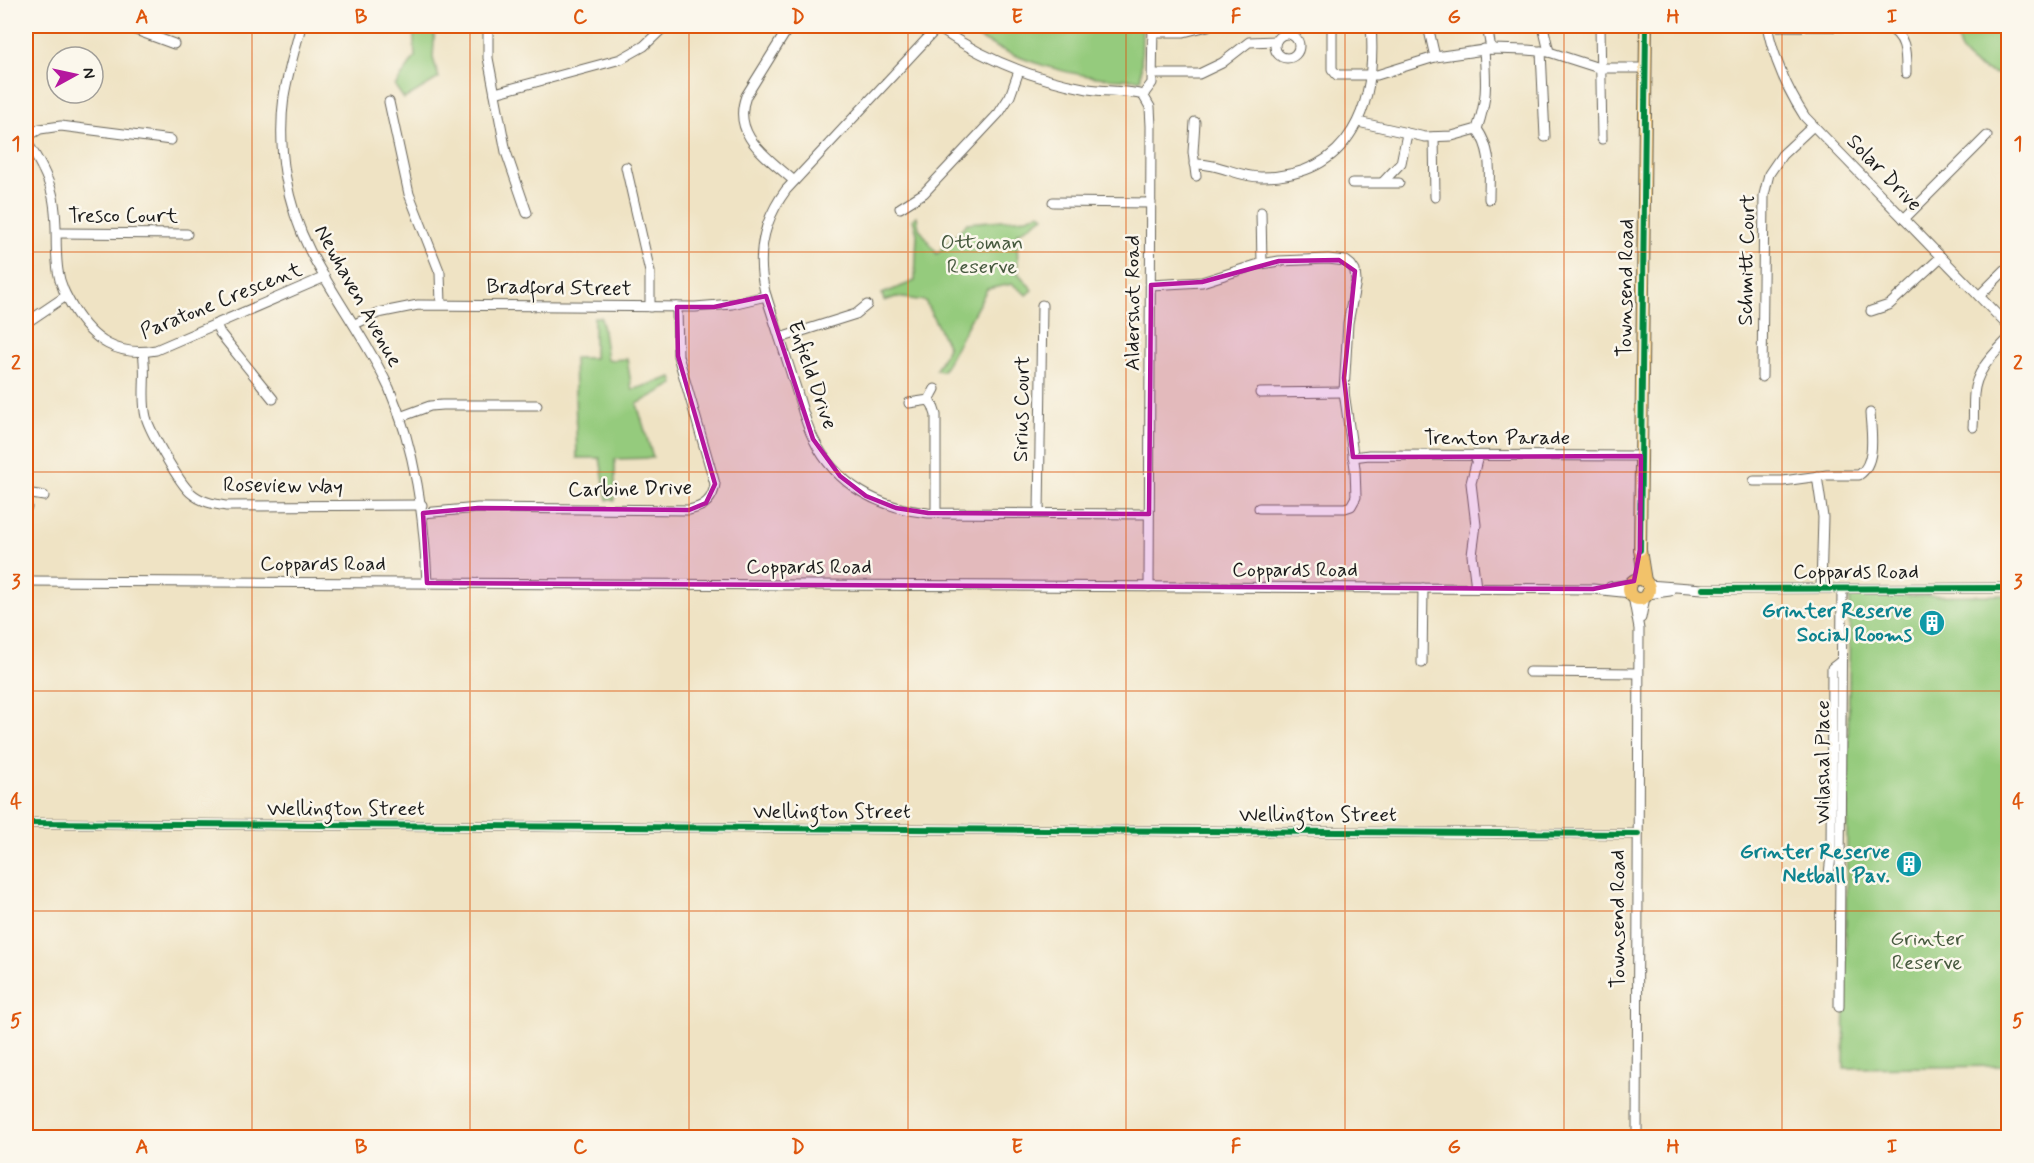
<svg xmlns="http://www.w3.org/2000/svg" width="2034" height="1163" font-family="Mynerve,sans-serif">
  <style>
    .green { fill: #95cb7d; stroke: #58744c; stroke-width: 1.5 }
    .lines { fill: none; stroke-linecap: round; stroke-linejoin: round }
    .minor-casing { stroke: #666257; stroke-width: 11 }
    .major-casing { stroke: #666257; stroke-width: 14 }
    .minor { stroke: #fff; stroke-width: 9 }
    .major { stroke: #f2c26a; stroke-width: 12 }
    .cycleway-casing { stroke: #fbf7ec; stroke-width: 10 }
    .cycleway { stroke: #00873e; stroke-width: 6 }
    .marked { fill: #b5179e; fill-opacity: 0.2; stroke: #b5179e; stroke-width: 4.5; stroke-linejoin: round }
    .grid { fill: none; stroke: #de560d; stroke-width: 1.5; stroke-opacity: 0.55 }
    .labels { text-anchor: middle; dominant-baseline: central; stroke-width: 5; stroke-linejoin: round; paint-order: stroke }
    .street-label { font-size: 21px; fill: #1c1c1c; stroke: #fbf7ec }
    .park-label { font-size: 21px; fill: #46593e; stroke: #fbf7ec }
    .culture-label { font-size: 21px; font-weight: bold; fill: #0d838f; stroke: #fbf7ec; text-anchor: end }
    .neatline { fill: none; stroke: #de560d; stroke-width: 2 }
    .grid-label { font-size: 20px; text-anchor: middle; font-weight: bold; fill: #de560d }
  </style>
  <rect width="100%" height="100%" fill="#fbf7ec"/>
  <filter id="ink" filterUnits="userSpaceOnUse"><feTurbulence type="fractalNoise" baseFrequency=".0167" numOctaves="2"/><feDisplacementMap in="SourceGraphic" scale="12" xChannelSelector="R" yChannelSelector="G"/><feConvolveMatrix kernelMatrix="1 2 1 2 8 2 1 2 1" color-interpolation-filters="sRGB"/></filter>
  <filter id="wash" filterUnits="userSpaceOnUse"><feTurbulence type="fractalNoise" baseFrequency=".008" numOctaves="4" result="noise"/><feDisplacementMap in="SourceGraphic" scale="24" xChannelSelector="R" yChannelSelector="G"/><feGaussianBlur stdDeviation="1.35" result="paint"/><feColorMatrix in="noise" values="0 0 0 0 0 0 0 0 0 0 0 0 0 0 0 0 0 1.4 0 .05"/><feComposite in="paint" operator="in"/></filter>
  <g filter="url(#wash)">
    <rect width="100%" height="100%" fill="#efe3c4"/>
    <g class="green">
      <path d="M413,26H435L433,58L439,78L404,99L395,86L415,57Z"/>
      <path d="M959,26H1142L1141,79C1079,82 1011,60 959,26Z"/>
      <path d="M1957,26H2008V76C1990,74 1964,65 1959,45C1957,39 1958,32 1957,26Z"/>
      <path d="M1040,213L1044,216L1017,234L1018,273L1033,290L1027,295L1012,284L987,289L943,371L936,370L948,347L925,301L896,297L884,301L882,294L915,281L917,234L913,219L917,216L919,228L937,254L967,223L1027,218Z"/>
      <path d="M594,317H601L607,360L627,359L632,390L672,377L674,384L637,404L653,458L615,459V500H607L600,458H577L574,358H594Z"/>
      <path d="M2008,595V1066L1844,1068L1850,596Z"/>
    </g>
  </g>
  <g filter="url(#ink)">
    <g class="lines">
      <g class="minor-casing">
        <g id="minor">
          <path d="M125,26L174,44"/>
          <path d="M301,26C295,49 288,72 284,96C277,148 286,204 310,251C334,298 367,340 389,388C416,451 424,516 427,583"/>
          <path d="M488,26V58L506,152L527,213"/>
          <path d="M936,26C981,58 1033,79 1088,89C1106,92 1126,90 1143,95"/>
          <path d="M1332,26V69L1337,75H1377L1435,57L1491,49L1527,50L1549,52L1599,68H1645"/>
          <path d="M1428,26L1435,57"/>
          <path d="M1487,26L1491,49"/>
          <path d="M1543,26L1549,52"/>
          <path d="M1600,26L1602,139"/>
          <path d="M1767,26C1774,59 1786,88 1805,117L2008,326"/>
          <path d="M1767,26L1887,27C1907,36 1906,54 1906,73"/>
          <path d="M938,27L786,190C763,221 756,254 765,292C774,321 784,350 793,379C800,399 804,421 814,440C836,485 879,508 928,513L1149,514"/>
          <path d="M787,30L746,96C731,136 768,157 794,181"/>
          <path d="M1153,32H1184L1208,26"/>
          <circle cx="1287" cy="46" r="12"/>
          <path d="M1541,51L1545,137"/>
          <path d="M1153,74H1199L1222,63L1249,42L1276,41"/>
          <path d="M495,93L621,59L644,46L665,26"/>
          <path d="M1143,95L1150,107L1151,126L1149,587"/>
          <path d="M1143,95L1152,83L1153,26"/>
          <path d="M389,102L409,194L440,273L441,304"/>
          <path d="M1195,122L1193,152L1196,176"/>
          <path d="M1358,122L1425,137L1452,136L1477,129C1488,97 1486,83 1484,49"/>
          <path d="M1477,129C1493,152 1489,173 1489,199"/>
          <path d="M26,137L40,129L61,126L171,140"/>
          <path d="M1434,137L1435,197"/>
          <path d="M26,141C37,157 47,174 52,193C59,219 54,245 58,271C60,285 66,296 73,308C93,341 118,357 156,350L325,277"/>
          <path d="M1194,164C1220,163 1237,177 1261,177C1352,177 1377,103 1371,26"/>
          <path d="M626,167L650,272V307"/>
          <path d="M1383,182L1401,163L1407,134"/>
          <path d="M1352,183H1399"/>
          <path d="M1053,202L1151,203"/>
          <path d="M900,208L924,193L999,113L1010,96L1019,71"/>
          <path d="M1261,212L1262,264"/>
          <path d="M1904,219L1987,136"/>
          <path d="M58,233L187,234"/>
          <path d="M1151,285L1202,282L1256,265L1279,261L1328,259L1346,261L1351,265L1355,271L1356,281L1348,323L1344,392L1355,468L1356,497L1351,506L1345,508H1259"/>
          <path d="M1979,296L2008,267"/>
          <path d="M1871,311L1889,305L1941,257"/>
          <path d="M26,323L66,296"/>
          <path d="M216,324L220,333L273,399"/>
          <path d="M355,324L378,313L418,305L695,307L732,304L766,296"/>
          <path d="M780,338L856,314L867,305"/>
          <path d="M143,353C147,374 141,397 146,417C150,432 180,484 191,493C201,502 214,504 226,506L422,505"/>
          <path d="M1762,377L1764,195L1769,174L1782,155L1813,126"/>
          <path d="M1260,393L1344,392"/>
          <path d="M929,400L933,406L936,415V513"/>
          <path d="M909,403L929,400L935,389"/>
          <path d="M400,417L430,406L442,405H537"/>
          <path d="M1973,427C1974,416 1973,405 1974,394C1976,370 1993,355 2008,339"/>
          <path d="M1353,457L1369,455L1641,456"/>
          <path d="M1817,476L1823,517L1821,588"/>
          <path d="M1754,481H1783L1827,475H1859C1877,463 1871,431 1870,413"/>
          <path d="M26,493L44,496"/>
          <path d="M26,498L27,507"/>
          <path d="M423,513L478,508L689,510C704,507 713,500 715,484L678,356L677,307"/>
          <path d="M1039,513L1042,305"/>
          <path d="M26,581L1593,589L1631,593"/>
          <path d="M1648,585L1703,589L2008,588"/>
          <path d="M1610,587L1631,584"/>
          <path d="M1476,588L1472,555L1476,525L1471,483L1478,456"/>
          <path d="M1648,594L1670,591"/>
          <path d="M1633,596L1639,629L1637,1138"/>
          <path d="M1641,618L1645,597"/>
          <path d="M1422,663L1423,588"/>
          <path d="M1529,672L1638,673"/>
          <path d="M26,823L1638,834"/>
          <path d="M1840,880L1829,874L1831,856L1832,668L1841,661"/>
          <path d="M1839,1007L1842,589"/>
        </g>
      </g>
      <g class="major-casing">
        <g id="major">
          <circle cx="1639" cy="589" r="10"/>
          <path d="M1645,581L1640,550L1646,26"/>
        </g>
      </g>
      <use href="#minor" class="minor"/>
      <use href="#major" class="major"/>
      <g class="cycleway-casing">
        <g id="cycleway">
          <path d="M1640,550L1646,26"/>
          <path d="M1703,589L2008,588"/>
          <path d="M26,823L1638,834"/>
        </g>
      </g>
      <use href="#cycleway" class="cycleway"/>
    </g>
  </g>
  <path class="marked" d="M1339,260L1355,271L1344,378L1353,457L1641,456L1640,550L1634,581L1593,589L427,583L423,513L478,508L689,510L706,503L715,484L678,356L677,307H714L766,296L813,439L840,476L866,496L896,508L928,513L1149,514L1151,285L1202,282L1279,261Z"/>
  <path class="grid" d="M252,26V1138M470,26V1138M689,26V1138M908,26V1138M1126,26V1138M1345,26V1138M1564,26V1138M1782,26V1138M26,252H2008M26,472H2008M26,691H2008M26,911H2008"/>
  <defs>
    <g id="building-disc" transform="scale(1.35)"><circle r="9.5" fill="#0f9aa8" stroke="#fbf7ec"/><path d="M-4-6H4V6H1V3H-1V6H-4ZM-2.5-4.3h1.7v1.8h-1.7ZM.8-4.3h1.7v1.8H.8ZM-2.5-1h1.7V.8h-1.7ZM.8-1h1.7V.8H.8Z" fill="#fff"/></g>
  </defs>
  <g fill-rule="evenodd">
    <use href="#building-disc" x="1932" y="623"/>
    <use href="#building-disc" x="1909" y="864"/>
  </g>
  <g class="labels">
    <g class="street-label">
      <text transform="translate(1884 173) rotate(46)">Solar Drive</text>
      <text x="123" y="216">Tresco Court</text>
      <text transform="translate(1747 260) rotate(-89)">Schmitt Court</text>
      <text transform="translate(559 288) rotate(1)">Bradford Street</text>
      <text transform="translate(1626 288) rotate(-89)">Townsend Road</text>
      <text transform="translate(358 296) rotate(61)">Newhaven Avenue</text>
      <text transform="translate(221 301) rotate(-22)">Paratone Crescent</text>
      <text transform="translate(1133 303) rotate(-90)">Aldershot Road</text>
      <text transform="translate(812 375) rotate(71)">Enfield Drive</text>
      <text transform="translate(1022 409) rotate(-89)">Sirius Court</text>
      <text x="1497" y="438">Trenton Parade</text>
      <text transform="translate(283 486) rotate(1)">Roseview Way</text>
      <text transform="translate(630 489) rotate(-1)">Carbine Drive</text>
      <text x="323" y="564">Coppards Road</text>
      <text x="809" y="567">Coppards Road</text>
      <text x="1295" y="570">Coppards Road</text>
      <text x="1856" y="572">Coppards Road</text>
      <text transform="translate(1823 762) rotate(-90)">Wilashal Place</text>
      <text x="346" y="809">Wellington Street</text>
      <text x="832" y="812">Wellington Street</text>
      <text x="1318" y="815">Wellington Street</text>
      <text transform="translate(1618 919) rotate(-90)">Townsend Road</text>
    </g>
    <g class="park-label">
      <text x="982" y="243">Ottoman<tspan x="982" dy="24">Reserve</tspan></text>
      <text x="1927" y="939">Grinter<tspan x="1927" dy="24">Reserve</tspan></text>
    </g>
    <g class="culture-label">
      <text x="1912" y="611">Grinter Reserve<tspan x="1912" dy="24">Social Rooms</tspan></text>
      <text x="1890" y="852">Grinter Reserve<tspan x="1890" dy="24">Netball Pav.</tspan></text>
    </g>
  </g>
  <rect width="2034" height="1163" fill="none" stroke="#fbf7ec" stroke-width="66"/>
  <g transform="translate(75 75) rotate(82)"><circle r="28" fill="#fbf7ec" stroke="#a29f99" stroke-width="1.5"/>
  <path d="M0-4.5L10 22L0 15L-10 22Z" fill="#b5179e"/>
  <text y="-9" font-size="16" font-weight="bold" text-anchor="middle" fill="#1c1c1c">N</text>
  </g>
  <rect x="33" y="33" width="1968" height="1097" class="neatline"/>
  <g class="grid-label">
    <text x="142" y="23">A</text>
    <text x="361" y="23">B</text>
    <text x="580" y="23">C</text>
    <text x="798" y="23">D</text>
    <text x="1017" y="23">E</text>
    <text x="1236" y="23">F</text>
    <text x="1454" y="23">G</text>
    <text x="1673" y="23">H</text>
    <text x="1892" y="23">I</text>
    <text x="16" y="150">1</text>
    <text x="2018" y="150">1</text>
    <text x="16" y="369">2</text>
    <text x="2018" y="369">2</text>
    <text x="16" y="588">3</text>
    <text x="2018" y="588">3</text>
    <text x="16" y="808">4</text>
    <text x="2018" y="808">4</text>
    <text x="16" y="1027">5</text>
    <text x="2018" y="1027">5</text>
    <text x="142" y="1153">A</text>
    <text x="361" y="1153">B</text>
    <text x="580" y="1153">C</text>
    <text x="798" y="1153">D</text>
    <text x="1017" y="1153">E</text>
    <text x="1236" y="1153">F</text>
    <text x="1454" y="1153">G</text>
    <text x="1673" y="1153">H</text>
    <text x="1892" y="1153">I</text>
  </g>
</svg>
